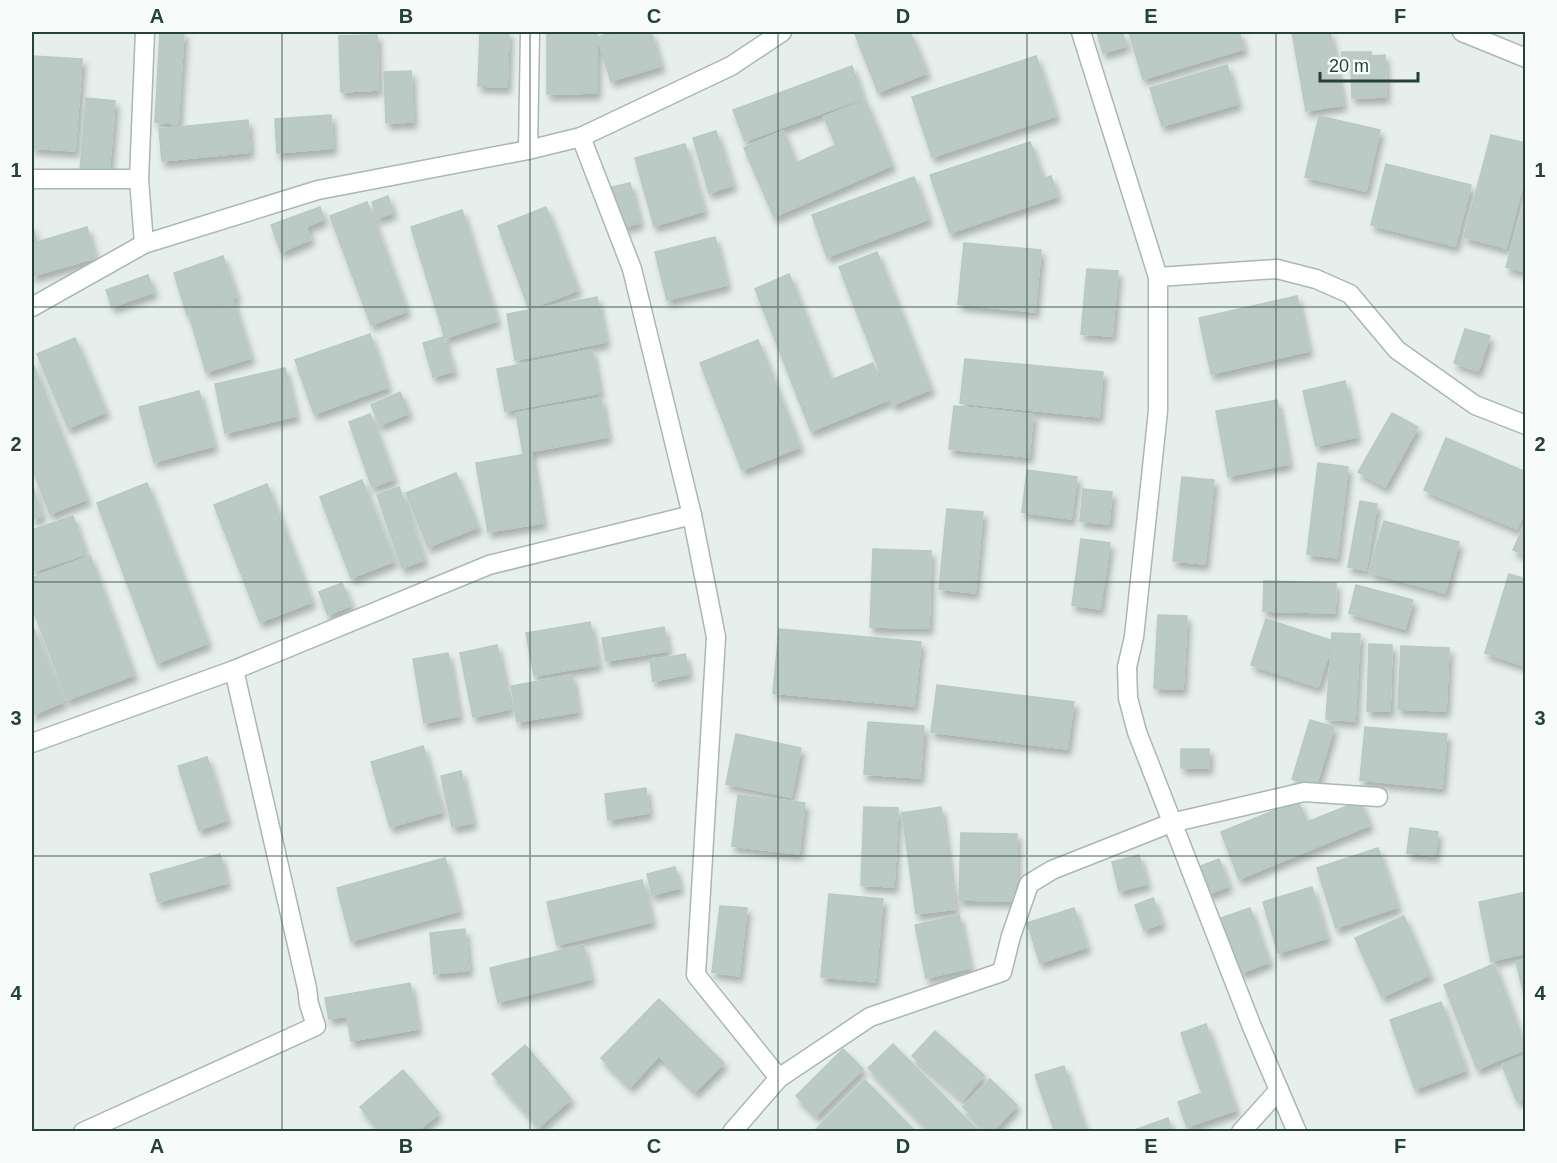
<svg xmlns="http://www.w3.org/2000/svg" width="1557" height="1163" font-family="Helvetica,sans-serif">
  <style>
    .building { fill: #bbcac4; stroke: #b8c9c2; stroke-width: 1.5; filter: url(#shadow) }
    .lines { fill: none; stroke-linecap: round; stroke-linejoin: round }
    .minor-casing { stroke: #a8b8b2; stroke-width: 21 }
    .minor { stroke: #fff; stroke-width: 18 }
    .grid { fill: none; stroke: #24423a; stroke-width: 1.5; stroke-opacity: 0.55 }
    .neatline { fill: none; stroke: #24423a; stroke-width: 2 }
    .grid-label { font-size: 20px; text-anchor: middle; font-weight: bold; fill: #24423a }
  </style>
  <defs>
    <filter id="shadow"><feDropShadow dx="3.5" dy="6" stdDeviation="3" flood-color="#0004"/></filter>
  </defs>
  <rect width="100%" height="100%" fill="#e6efeb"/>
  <g class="building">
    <path d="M160,32H184L178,124L155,122Z"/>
    <path d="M480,32H509L507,87L478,86Z"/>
    <path d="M547,32H597V93L547,94Z"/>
    <path d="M615,32H651L661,66L611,81L597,37Z"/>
    <path d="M861,32H910L927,73L878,92L855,34Z"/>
    <path d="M1097,32H1122L1126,46L1103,53Z"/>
    <path d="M1129,32H1239L1244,49L1143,79Z"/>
    <path d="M1292,32H1330L1343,105L1306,111Z"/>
    <path d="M377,35L378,90L341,92L339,36Z"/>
    <path d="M1342,52H1371V56L1385,55L1386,97L1352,98L1351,63H1342Z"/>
    <path d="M32,56L82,59L75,151L32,148Z"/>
    <path d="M1036,56L1056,116L932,157L912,97Z"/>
    <path d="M1227,65L1238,104L1162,126L1150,88Z"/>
    <path d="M852,66L863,98L745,141L733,110Z"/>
    <path d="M411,71L413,122L386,123L384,72Z"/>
    <path d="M86,98L115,101L109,173L80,171Z"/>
    <path d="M865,100L892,165L774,217L744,148L783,131L796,163L836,145L824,117Z"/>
    <path d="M331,115L333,148L277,153L275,119Z"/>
    <path d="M1319,116L1380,130L1366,191L1305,177Z"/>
    <path d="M248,120L250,152L162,161L159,129Z"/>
    <path d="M716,131L733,185L709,193L693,138Z"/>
    <path d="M1491,135L1526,143V172L1506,248L1464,237Z"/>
    <path d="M1030,142L1043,179L1051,176L1058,196L950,233L930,175Z"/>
    <path d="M685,144L704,211L654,226L635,158Z"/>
    <path d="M1386,164L1471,185L1455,246L1371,225Z"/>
    <path d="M914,177L929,219L827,257L812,215Z"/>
    <path d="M630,183L640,223L623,227L612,187Z"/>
    <path d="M388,196L393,213L377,218L372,202Z"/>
    <path d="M367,202L407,311L371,325L330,216Z"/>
    <path d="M1525,202H1526V272L1506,267Z"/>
    <path d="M320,207L324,219L306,227L311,239L281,252L271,225Z"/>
    <path d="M546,207L578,290L529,309L498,226Z"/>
    <path d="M462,210L497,321L445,338L411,227Z"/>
    <path d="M32,224L37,242L87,227L95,258L32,276Z"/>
    <path d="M715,237L727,285L667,300L655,252Z"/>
    <path d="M964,243L1041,250L1035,312L958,304Z"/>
    <path d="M877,252L931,389L893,405L839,267Z"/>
    <path d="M223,256L237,297L187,315L174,273Z"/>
    <path d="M1087,269L1118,271L1112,336L1081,334Z"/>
    <path d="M789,274L831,380L873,363L888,400L811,431L755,289Z"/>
    <path d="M148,275L154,292L112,307L106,290Z"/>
    <path d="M1297,296L1309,351L1211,374L1199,318Z"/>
    <path d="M597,297L606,342L515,360L507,314Z"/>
    <path d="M233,301L251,358L206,372L189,315Z"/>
    <path d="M1465,329L1490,336L1478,371L1454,363Z"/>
    <path d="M370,334L388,387L314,414L295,360Z"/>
    <path d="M443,337L454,371L433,377L423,343Z"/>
    <path d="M75,338L106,412L68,428L37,354Z"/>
    <path d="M758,340L800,447L742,470L700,363Z"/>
    <path d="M592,350L600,393L505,411L497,369Z"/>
    <path d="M965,359L1103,372L1099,417L960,403Z"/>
    <path d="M32,361L87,499L50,514L32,468Z"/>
    <path d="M285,368L296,416L225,433L215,384Z"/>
    <path d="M1345,381L1357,437L1316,446L1303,391Z"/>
    <path d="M199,391L214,446L154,462L139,407Z"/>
    <path d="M400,392L409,413L380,425L371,405Z"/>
    <path d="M601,398L608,437L523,453L516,413Z"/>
    <path d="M1277,400L1289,464L1228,476L1216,411Z"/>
    <path d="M954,406L1033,415L1029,457L949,449Z"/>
    <path d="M1392,413L1418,427L1385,487L1358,472Z"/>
    <path d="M370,414L394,479L372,487L349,422Z"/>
    <path d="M1446,438L1526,472V508L1517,529L1424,490Z"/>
    <path d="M531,453L543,523L488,532L476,463Z"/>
    <path d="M1318,463L1348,467L1337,558L1307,554Z"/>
    <path d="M1027,470L1077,477L1071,519L1022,512Z"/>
    <path d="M456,473L478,527L428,547L406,493Z"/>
    <path d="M1182,477L1214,480L1205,564L1173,561Z"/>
    <path d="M362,480L394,561L351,578L320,497Z"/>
    <path d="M32,483L42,516L32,520Z"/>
    <path d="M147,483L208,643L157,663L97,503Z"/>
    <path d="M267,484L312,602L260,622L214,505Z"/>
    <path d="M399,487L424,560L402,568L377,495Z"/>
    <path d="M1083,489L1112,492L1109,524L1080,521Z"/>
    <path d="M1360,501L1377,504L1366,570L1348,567Z"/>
    <path d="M947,509L983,512L975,593L939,589Z"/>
    <path d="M73,516L86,554L32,572V530Z"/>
    <path d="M1384,521L1459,542L1445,593L1369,572Z"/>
    <path d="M1526,521V555L1513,550Z"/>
    <path d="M1081,539L1110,543L1100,609L1072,605Z"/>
    <path d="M873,549L931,551L929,628L870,627Z"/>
    <path d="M90,556L134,675L67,700L32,606V578Z"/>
    <path d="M1509,574L1526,579V653L1522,665L1485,653Z"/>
    <path d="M1264,581L1336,583L1335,613L1263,611Z"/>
    <path d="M342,583L351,605L328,615L319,592Z"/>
    <path d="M1356,585L1413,600L1405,629L1349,613Z"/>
    <path d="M1158,615L1187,616L1183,689L1154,688Z"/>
    <path d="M1266,619L1333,641L1318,687L1251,665Z"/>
    <path d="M590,622L598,665L534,676L526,633Z"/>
    <path d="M32,624L63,702L32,715Z"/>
    <path d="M664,627L668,651L606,661L602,638Z"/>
    <path d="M779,629L921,642L914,706L773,693Z"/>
    <path d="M1332,633L1360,634L1355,721L1326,719Z"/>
    <path d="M1369,644L1392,645L1390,711H1367Z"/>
    <path d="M497,645L510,709L473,717L460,653Z"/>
    <path d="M1401,646L1449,648L1446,711L1398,709Z"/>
    <path d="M448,653L459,716L424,723L413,659Z"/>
    <path d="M685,654L689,674L653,681L650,660Z"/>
    <path d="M572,675L578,712L517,722L511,686Z"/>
    <path d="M937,685L1074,702L1067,749L931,732Z"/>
    <path d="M1310,720L1334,727L1316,786L1292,779Z"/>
    <path d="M868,722L924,726L920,778L864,774Z"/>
    <path d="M1365,727L1447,734L1442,788L1360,780Z"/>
    <path d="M736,734L801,748L791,797L726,784Z"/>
    <path d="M423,746L442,812L390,827L371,762Z"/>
    <rect x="1181" y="749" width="28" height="19"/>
    <path d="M207,757L227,820L199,830L178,766Z"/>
    <path d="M461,771L473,823L452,827L441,776Z"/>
    <path d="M646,788L649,813L608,820L605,794Z"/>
    <path d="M738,795L805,803L799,854L732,846Z"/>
    <path d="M1298,801L1307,822L1360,801L1370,825L1239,879L1221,832Z"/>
    <path d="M864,807L898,808L894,887L861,885Z"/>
    <path d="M941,807L955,909L916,914L902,813Z"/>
    <path d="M1410,828L1438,832L1435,856L1407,853Z"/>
    <path d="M961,833L1017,834L1016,901L959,900Z"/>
    <path d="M1378,848L1398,907L1336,928L1317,868Z"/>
    <path d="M220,854L227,883L158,902L150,874Z"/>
    <path d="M1139,855L1147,884L1119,891L1112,862Z"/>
    <path d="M445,858L459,911L351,941L337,888Z"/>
    <path d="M1219,859L1229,886L1208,894L1198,867Z"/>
    <path d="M675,867L680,888L652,895L647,874Z"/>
    <path d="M642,880L652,922L557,945L547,902Z"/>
    <path d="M1312,887L1327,938L1278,953L1263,902Z"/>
    <path d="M1526,892V953L1491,961L1479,902Z"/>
    <path d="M829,894L883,899L875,982L821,977Z"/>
    <path d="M1153,898L1162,923L1144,930L1135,905Z"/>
    <path d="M720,906L747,908L739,976L712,972Z"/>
    <path d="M1074,908L1087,947L1040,963L1027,923Z"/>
    <path d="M1250,908L1269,962L1241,973L1221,918Z"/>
    <path d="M959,915L970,968L926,978L915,925Z"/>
    <path d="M1404,916L1430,975L1382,997L1355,938Z"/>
    <path d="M465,929L469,970L434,974L430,933Z"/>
    <path d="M583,945L591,979L498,1002L490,968Z"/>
    <path d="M1526,960V993L1524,994L1516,962Z"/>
    <path d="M1494,964L1526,1049L1477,1069L1444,985Z"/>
    <path d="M410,983L418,1029L351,1041L347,1016L329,1019L325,998Z"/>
    <path d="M659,999L724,1063L695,1092L659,1056L630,1087L601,1058Z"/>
    <path d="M1441,1002L1466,1070L1415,1089L1390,1020Z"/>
    <path d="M1206,1024L1236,1110L1187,1127L1178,1102L1202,1093L1181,1033Z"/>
    <path d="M935,1031L984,1075L963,1100L912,1056Z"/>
    <path d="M893,1044L979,1132H931L868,1068Z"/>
    <path d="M525,1045L571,1099L539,1127L492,1074Z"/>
    <path d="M843,1049L863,1069L816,1116L796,1096Z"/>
    <path d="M1526,1055V1098L1517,1101L1502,1065Z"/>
    <path d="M1064,1066L1086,1132H1055L1035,1075Z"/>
    <path d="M403,1070L439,1113L417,1132H380L360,1107Z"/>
    <path d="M990,1079L1017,1105L992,1132H988L963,1107Z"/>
    <path d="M865,1080L916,1132H819L816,1129Z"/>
    <path d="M1168,1118L1172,1132H1129Z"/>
  </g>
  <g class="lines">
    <g class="minor-casing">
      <g id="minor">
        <path d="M1081,32L1158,277V411L1134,637L1127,667L1128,698L1137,732L1252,1027L1297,1132"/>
        <path d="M1462,32L1526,58"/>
        <path d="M581,137L632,269L692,515L716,637L696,975L779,1078"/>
        <path d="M528,150L530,32"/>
        <path d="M32,179H139"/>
        <path d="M144,244L139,179L145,32"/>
        <path d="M1158,277L1277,269L1316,279L1350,294L1397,350L1475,405L1526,425"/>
        <path d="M32,307L144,244L318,190L528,150L581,137L731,66L782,32"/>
        <path d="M32,743L234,670L489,565L692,515"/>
        <path d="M83,1132L316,1026L309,1004L307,988L234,670"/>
        <path d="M732,1132L779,1078L870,1017L1002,972L1011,936L1029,884L1052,870L1171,823L1304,792L1378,797"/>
        <path d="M1241,1132L1279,1090"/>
      </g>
    </g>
    <use href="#minor" class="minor"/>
  </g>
  <path class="grid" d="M282,32V1132M530,32V1132M778,32V1132M1027,32V1132M1276,32V1132M32,307H1526M32,582H1526M32,856H1526"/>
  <rect width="1557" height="1163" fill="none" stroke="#f7fbf9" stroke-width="66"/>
  <path d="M1320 72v9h98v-9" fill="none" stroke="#24423a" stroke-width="3"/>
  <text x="1329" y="72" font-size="18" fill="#24423a" stroke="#f7fbf9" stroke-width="4.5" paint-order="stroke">20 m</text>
  <rect x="33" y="33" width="1491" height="1097" class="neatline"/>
  <g class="grid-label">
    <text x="157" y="23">A</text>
    <text x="406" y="23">B</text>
    <text x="654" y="23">C</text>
    <text x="903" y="23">D</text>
    <text x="1151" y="23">E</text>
    <text x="1400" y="23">F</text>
    <text x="16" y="177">1</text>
    <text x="1540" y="177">1</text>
    <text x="16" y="451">2</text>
    <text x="1540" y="451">2</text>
    <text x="16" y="725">3</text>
    <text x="1540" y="725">3</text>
    <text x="16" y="1000">4</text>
    <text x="1540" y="1000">4</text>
    <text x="157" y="1153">A</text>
    <text x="406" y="1153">B</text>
    <text x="654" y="1153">C</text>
    <text x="903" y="1153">D</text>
    <text x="1151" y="1153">E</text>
    <text x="1400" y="1153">F</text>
  </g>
</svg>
